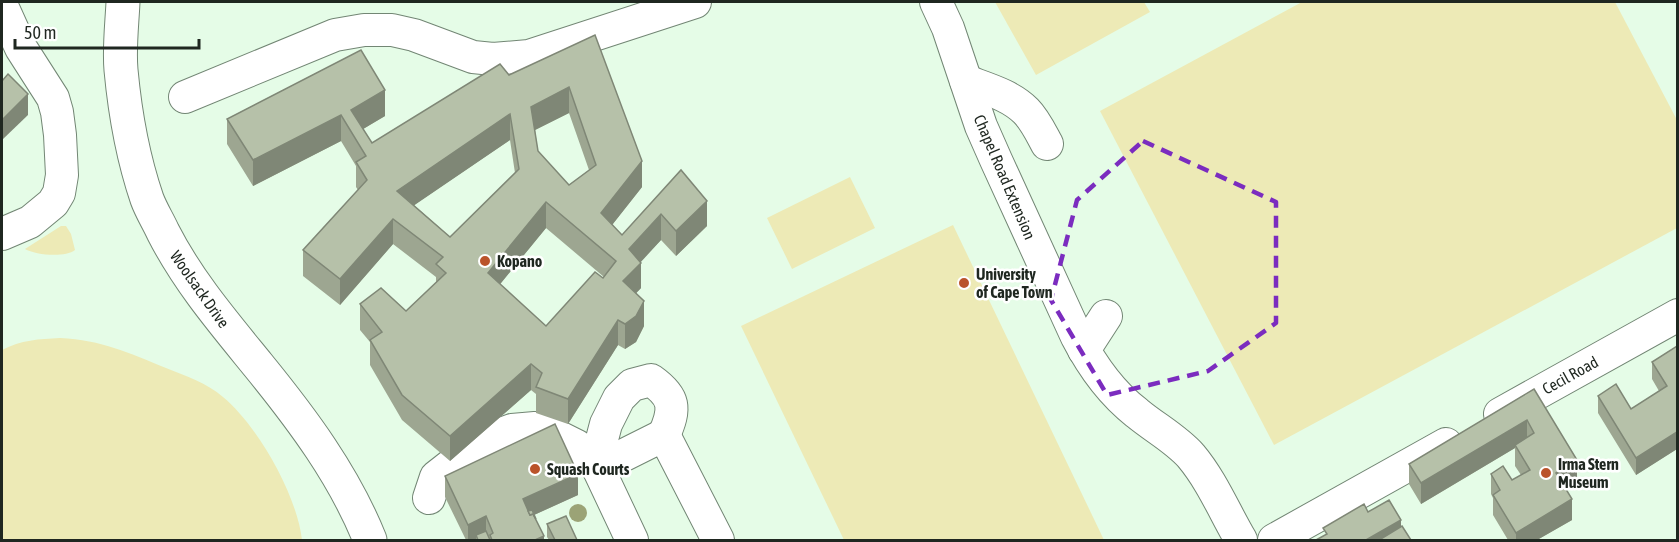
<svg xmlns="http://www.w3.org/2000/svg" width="1679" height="542" font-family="'Asap Condensed',sans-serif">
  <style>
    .green { fill: #edeab6 }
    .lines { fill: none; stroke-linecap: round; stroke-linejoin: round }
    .minor-casing { stroke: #728674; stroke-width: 34 }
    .major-casing { stroke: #728674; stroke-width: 35 }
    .minor { stroke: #fff; stroke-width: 32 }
    .major { stroke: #fff; stroke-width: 33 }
    .tree { fill: #9ba376 }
    .wall { fill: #9da691; fill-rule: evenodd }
    .shaded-wall { fill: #7f8776 }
    .building { fill: #b6c1a9; stroke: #7f8776; stroke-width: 1.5; fill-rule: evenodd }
    .marked { fill: none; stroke: #7b2cbf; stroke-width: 4.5; stroke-dasharray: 12 8; stroke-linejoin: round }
    .poi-dot { fill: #ba532a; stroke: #fff; stroke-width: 2 }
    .labels { text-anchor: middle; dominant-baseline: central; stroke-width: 5; stroke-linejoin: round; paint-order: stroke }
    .street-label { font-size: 16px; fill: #1f2720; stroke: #fff }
    .poi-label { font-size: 16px; font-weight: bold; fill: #1f2720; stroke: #fff; text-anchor: start }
  </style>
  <rect width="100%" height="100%" fill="#e5fce7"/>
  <g class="green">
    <path d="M995,2H1144L1150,12L1036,75Z"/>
    <path d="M1302,2H1615L1677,120V228L1274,445L1100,111Z"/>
    <path d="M850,177L875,228L792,269L767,218Z"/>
    <path d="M953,225L1104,540H844L741,326Z"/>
    <path d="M61,226H66L71,234L75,250C65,258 35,255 25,249Z"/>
    <path d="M60,338C102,340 129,353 166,368C186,376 207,383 223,397C258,426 297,495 302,540H2V350C21,340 39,339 60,338Z"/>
  </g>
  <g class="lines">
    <g class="minor-casing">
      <g id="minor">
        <path d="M936,2L948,28L981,126L996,160L1077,337C1092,366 1110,392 1137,413C1155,428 1176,439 1191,456C1212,481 1225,513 1241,540"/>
        <path d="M2,6L21,48L53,98L57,112L60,135L62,175L59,193L53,203L30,222L2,234"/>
        <path d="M966,81C987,89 1010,95 1026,111C1035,120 1041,133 1047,144"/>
        <path d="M185,97L335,35L364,30H392L414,35L473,57L493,59L529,56L695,2"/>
        <path d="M1084,350L1106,316"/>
        <path d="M1500,414L1678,315"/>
        <path d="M598,468L664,435L718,540"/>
        <path d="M598,468L601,443L606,424L619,398L632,385L651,380C675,397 676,408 664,435"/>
        <path d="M429,498L436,477L482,441L512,430L535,428L557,436L577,446L598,468L632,540"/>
        <path d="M1274,540L1446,444"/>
      </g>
    </g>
    <g class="major-casing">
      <path id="major" d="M123,2C122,24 119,48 121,70C125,113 133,158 147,199C151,210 158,221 163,232C188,281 223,322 258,365C302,419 344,475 370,540"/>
    </g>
    <use href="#minor" class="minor"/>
    <use href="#major" class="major"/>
  </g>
  <circle class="tree" cx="578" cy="513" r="9"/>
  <g class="wall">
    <path d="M595,35L642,187L612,225L622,235L681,170L707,226L676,256L661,240L640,262L641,288L636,293L644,326L636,342L625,349L618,345L568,424L536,413V394L531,390L450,461L402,420L370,365V342L360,330V304L406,311L436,283V277L393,244L340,305L303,276V250L358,190L356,187V166L341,141L253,186L227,144V119L361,50L385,116L363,129L372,143L509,75ZM569,113L589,170L569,185L538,151L535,130ZM510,140L515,173L450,237L414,205ZM546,228L604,277L546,326L500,284Z"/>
    <path d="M1677,346V449L1636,475L1598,413V396L1631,409L1659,391L1652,379V362Z"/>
    <path d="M1534,389L1577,481L1565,488L1572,520L1537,540H1508L1493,515V498L1491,494V474L1512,480L1521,475L1515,466V448L1421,504L1409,484V464Z"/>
    <path d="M445,476L578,495L534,515L544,540H466L445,497Z"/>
    <path d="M547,524L577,540H549L547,537Z"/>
  </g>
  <g class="shaded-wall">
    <path d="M569,87V113L531,132V107Z"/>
    <path d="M385,90V116L353,135L351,110Z"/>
    <path d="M28,94V115L2,140V120Z"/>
    <path d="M510,114V140L397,217V191Z"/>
    <path d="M341,115V141L253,186V160Z"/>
    <path d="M642,161V187L601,239V213Z"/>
    <path d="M707,201V226L676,256V231Z"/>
    <path d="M546,202V228L488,299V273Z"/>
    <path d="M661,214V240L629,275V249Z"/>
    <path d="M393,219V244L340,305V279Z"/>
    <path d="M641,263V288L623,307V281Z"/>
    <path d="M644,301V326L636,342L625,349V324Z"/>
    <path d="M618,320V345L568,424V399Z"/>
    <path d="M531,364V390L450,461V436Z"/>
    <path d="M1527,420V441L1515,445V448L1421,504V483Z"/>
    <path d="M1677,432V449L1636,475V458Z"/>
    <path d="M1577,460V481L1556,494V473Z"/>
    <path d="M578,474V495L525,519L523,499Z"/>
    <path d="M1572,499V520L1537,540H1516V533Z"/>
    <path d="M486,516V537L476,535V540H468V525Z"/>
    <path d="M1401,520V533L1387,540H1366Z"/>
    <path d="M544,536V540H535Z"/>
  </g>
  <g class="building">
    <path d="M595,35L642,161L601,213L622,235L681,170L707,201L676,231L661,214L629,249L641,263L623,281L644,301L636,316L625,324L618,320L568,399L536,387L542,373L531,364L450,436L402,395L370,340L382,332L360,304L381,288L406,311L446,273L436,264L443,257L393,219L340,279L303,250L367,180L356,162L366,156L341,115L253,160L227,119L361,50L385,90L351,110L372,143L500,64L509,75ZM569,87L596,165L569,185L538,151L531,107ZM510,114L519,169L450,237L397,191ZM546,202L616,261L603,278L595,272L546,326L488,273Z"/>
    <path d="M8,74L28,94L2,120V81Z"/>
    <path d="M1677,346V432L1636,458L1598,396L1616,384L1631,409L1667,386L1652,362Z"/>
    <path d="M1534,389L1577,460L1556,473L1572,499L1516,533L1493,495L1500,490L1491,474L1503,466L1512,480L1530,470L1515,445L1534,433L1527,420L1421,483L1409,464Z"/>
    <path d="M555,424L578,474L523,499L530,515L533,514L544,536L535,540H492L490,535L493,533L486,516L468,525L445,476Z"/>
    <path d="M1389,500L1401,520L1366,540H1316L1327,534L1323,528L1364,504L1368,512Z"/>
    <path d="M532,510L536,519L533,514L530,515L528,511Z"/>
    <path d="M566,516L577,540H555L547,524Z"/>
    <path d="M1402,526L1411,540H1379Z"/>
    <path d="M486,531L490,540H478L476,535Z"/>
  </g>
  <path class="marked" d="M1143,141L1276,202V323L1208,371L1107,395L1051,300L1077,200Z"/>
  <g class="poi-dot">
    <circle cx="485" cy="261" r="6"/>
    <circle cx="964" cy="283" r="6"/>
    <circle cx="535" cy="469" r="6"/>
    <circle cx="1546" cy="473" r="6"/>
  </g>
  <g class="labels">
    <g class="street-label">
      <text transform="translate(1005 177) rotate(67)">Chapel Road Extension</text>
      <text transform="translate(200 289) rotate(55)">Woolsack Drive</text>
      <text transform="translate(1570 375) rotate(-29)">Cecil Road</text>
    </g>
    <g class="poi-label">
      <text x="497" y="261">Kopano</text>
      <text x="976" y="274">University<tspan x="976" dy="18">of Cape Town</tspan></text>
      <text x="1558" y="464">Irma Stern<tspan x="1558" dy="18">Museum</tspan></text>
      <text x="547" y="469">Squash Courts</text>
    </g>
  </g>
  <rect width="1679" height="542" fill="none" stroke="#1f2720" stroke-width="6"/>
  <path d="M15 39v9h184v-9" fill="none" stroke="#1f2720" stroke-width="3"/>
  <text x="24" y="39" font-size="18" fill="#1f2720" stroke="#ffffff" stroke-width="4.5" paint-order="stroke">50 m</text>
</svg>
